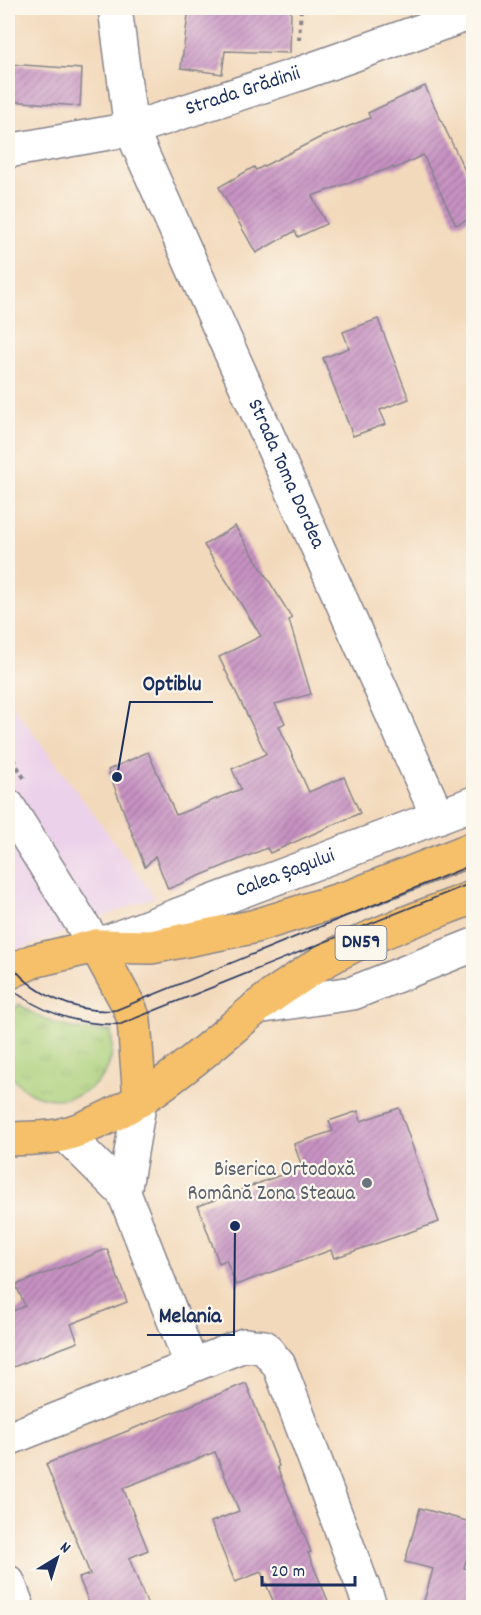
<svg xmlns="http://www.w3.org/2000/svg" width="481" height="1615" font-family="Dekko,sans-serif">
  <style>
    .built { fill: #ecd1ea }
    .grass { fill: url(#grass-tufts); stroke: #627f6c; stroke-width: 1.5 }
    .building { fill: url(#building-hatch) }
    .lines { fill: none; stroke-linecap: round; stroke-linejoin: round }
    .minor-casing { stroke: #87848c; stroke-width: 36 }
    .major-casing { stroke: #87848c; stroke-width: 36 }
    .path { stroke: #87848c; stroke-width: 4; stroke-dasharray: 4.5 4.5; stroke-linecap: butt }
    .minor { stroke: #fff; stroke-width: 33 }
    .major { stroke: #f6c06b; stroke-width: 33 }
    .tram { stroke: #1b2f5e; stroke-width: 1.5 }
    .worship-dot { fill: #6b7280; stroke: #fbf7ec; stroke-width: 2 }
    .labels { text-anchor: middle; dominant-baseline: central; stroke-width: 4.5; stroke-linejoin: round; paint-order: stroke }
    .shield { fill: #fbf7ec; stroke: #5e6b89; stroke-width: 1.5 }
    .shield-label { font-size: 20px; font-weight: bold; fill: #1b2f5e }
    .street-label { font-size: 21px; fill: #1b2f5e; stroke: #fbf7ec }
    .worship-label { font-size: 21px; fill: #5b616d; stroke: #fbf7ec; text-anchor: end }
    .leader { fill: none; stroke: #1b2f5e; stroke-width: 2 }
    .callout-dot { fill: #1b2f5e; stroke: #fbf7ec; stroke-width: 2 }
    .callout-label { font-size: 22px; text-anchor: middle; font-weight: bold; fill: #1b2f5e; stroke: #fbf7ec; stroke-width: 4.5; stroke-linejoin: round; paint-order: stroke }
  </style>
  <defs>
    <pattern id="grass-tufts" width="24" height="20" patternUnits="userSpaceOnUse" patternTransform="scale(1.5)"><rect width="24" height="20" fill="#aacf79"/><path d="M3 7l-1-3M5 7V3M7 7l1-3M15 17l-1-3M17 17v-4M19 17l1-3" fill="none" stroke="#92b26b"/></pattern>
    <pattern id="building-hatch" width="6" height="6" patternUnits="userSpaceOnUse" patternTransform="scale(1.5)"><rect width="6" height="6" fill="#c792c2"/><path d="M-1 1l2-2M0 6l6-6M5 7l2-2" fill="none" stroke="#a178a1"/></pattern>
  </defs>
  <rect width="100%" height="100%" fill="#fbf7ec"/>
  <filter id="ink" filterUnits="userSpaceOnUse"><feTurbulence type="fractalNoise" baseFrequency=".0167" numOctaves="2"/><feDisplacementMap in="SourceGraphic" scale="12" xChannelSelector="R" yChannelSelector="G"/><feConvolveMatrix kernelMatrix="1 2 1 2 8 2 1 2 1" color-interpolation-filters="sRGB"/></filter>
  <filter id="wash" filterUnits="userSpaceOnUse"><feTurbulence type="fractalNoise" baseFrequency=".008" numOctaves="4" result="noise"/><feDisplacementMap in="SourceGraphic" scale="24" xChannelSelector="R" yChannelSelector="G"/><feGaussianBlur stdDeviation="1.35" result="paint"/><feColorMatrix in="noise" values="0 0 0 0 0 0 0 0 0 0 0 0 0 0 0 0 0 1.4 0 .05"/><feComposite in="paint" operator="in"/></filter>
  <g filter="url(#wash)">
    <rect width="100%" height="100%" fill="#f3d9bb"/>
    <path class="built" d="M8,699L155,897L8,954Z"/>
    <path class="grass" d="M19,1004C45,1024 78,1032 111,1031C112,1040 113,1049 111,1058C101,1099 47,1112 19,1084C14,1080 9,1075 8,1069C6,1062 8,1053 8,1046C8,1026 5,1019 19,1004Z"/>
    <g id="blocks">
      <g class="building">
        <path d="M189,8H291L290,53L225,51L222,74L181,68Z"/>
        <path d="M8,64L82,69L80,106L8,101Z"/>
        <path d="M425,86L474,190V217L456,225L423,155L394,169L393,167L312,196L326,224L298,237L295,231L256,253L219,187L254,167L256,170L319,138L370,118L368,113Z"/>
        <path d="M378,319L409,399L380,410L386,424L353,436L323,358L349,348L343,332Z"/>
        <path d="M235,526L292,618L289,620L311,694L275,704L285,723L279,726L309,792L344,777L360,813L270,853L267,848L168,889L155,856L145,867L108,770L148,752L176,815L241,789L232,769L266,754L219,657L261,636L204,545Z"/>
        <path d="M399,1108L439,1222L334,1258L331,1250L236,1285L226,1260L219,1263L198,1206L302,1167L294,1144L333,1131L329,1121L358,1111L361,1121Z"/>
        <path d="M107,1249L127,1302L71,1324L78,1342L8,1369V1313L25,1306L16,1285Z"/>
        <path d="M246,1383L279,1466L277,1467L311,1552L308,1553L331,1608H276L261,1572L235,1582L211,1522L239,1511L215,1452L123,1488L148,1550L129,1558L149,1608H91L79,1578L90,1574L46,1464Z"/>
        <path d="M420,1508L474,1523V1534L464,1568L474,1571V1608H422L433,1569L405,1562Z"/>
      </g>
    </g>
  </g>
  <g filter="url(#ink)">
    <use href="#blocks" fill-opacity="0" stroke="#87848c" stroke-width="1.5"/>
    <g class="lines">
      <g class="minor-casing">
        <g id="minor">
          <path id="s1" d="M115,8L131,129L438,817"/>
          <path id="s2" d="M8,151L131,129L296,75L474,12"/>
          <path id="s3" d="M8,806L96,946L474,803"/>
          <path d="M257,1007L353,993L474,945"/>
          <path d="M65,1134L124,1193L191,1364"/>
          <path d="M124,1193L140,1100"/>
          <path d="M8,1439L244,1345L264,1347L279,1365L371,1608"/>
          <path d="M8,1582L18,1608"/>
        </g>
      </g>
      <g class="major-casing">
        <g id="major">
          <path d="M96,946L129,1006L134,1020L140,1100"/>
          <path d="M8,973L33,961L96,946L151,947L252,927L352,896L474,848"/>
          <path d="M8,1139C26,1138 49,1139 66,1134C141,1111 197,1057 255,1009C271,995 290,984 307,972C357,938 418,919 474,897"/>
        </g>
      </g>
      <g class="path">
        <path d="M299,40L301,8"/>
        <path d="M8,751L24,778"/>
      </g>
      <use href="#minor" class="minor"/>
      <use href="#major" class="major"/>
      <g class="tram">
        <path d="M8,960C30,994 77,1014 116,1010L474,864"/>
        <path d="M8,987C42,1013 78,1026 121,1024L474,882"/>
      </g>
    </g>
  </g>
  <circle class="worship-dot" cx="367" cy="1183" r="6"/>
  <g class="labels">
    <rect class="shield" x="335.5" y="926" width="51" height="34" rx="4.5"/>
    <g class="shield-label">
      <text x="361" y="943">DN59</text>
    </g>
    <g class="street-label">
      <text stroke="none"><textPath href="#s2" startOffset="243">Strada Grădinii</textPath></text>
      <text stroke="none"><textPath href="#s1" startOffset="500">Strada Toma Dordea</textPath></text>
      <text stroke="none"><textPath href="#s3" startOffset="368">Calea Șagului</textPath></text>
    </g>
    <g class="worship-label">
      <text x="355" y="1171">Biserica Ortodoxă<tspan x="355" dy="24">Română Zona Steaua</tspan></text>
    </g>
  </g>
  <path class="leader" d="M117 777L130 702H213M235 1226L234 1335H147"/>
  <g class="callout-dot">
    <circle cx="117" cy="777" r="6"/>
    <circle cx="235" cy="1226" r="6"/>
  </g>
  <g class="callout-label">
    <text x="172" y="690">Optiblu</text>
    <text x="190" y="1322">Melania</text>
  </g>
  <rect width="481" height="1615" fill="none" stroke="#fbf7ec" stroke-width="30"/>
  <g transform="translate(57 1558) rotate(38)" stroke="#fbf7ec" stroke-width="4.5" paint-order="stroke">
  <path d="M0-4.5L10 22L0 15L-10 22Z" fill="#1b2f5e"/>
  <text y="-9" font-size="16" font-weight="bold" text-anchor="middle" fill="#1b2f5e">N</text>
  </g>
  <path d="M262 1576v9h93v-9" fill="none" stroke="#1b2f5e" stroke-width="3"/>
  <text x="271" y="1576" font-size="18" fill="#1b2f5e" stroke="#fbf7ec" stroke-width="4.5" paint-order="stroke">20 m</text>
</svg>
